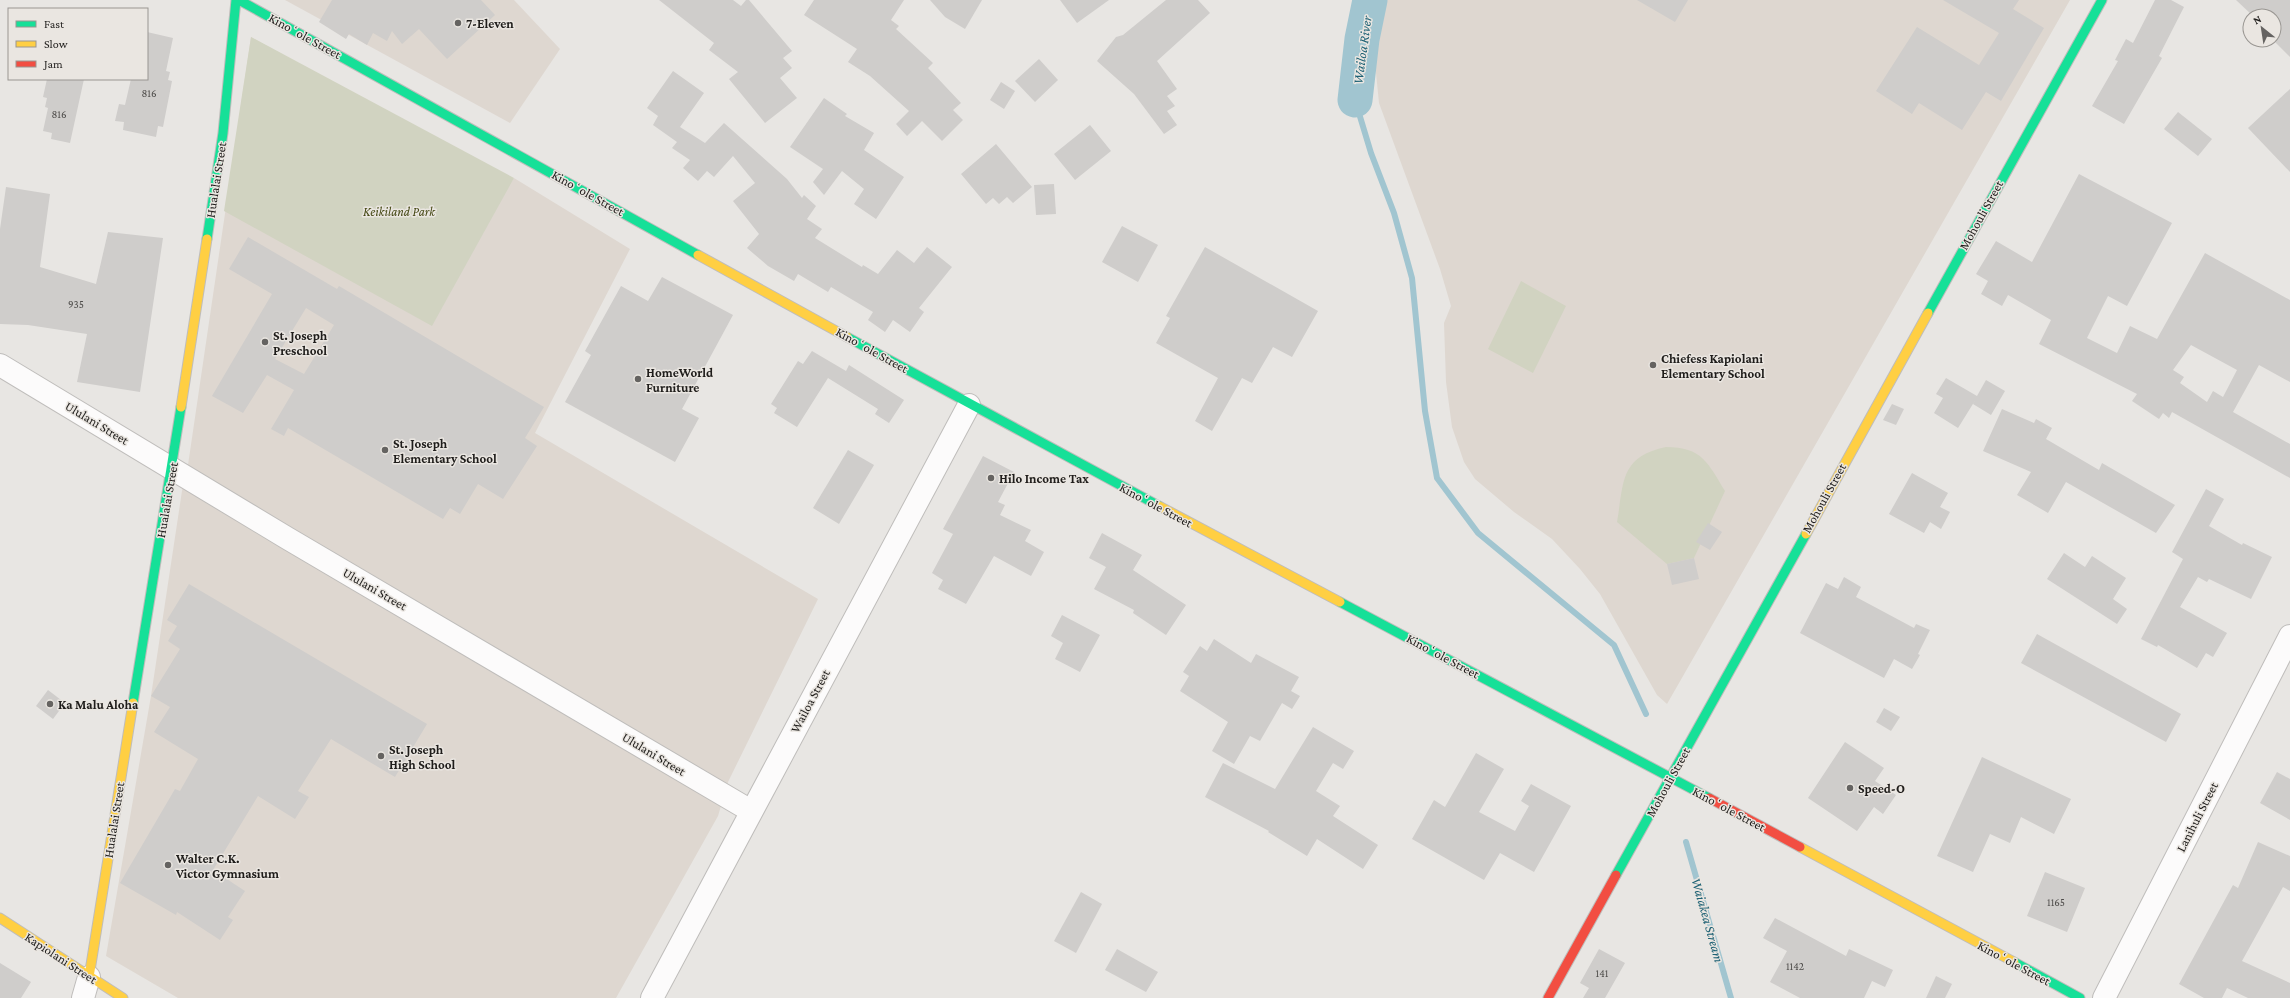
<svg xmlns="http://www.w3.org/2000/svg" width="2290" height="998" font-family="'Crimson Pro',serif">
  <style>
    .built { fill: #ded7d0 }
    .green { fill: #d1d3c1 }
    .lines { fill: none; stroke-linecap: round; stroke-linejoin: round }
    .stream { stroke: #a1c5d0; stroke-width: 6 }
    .river { stroke: #a1c5d0; stroke-width: 35 }
    .building { fill: #cfcdcb; fill-rule: evenodd }
    .street-casing { stroke: #bfbdbb; stroke-width: 24 }
    .fast-casing { stroke: #bfbdbb; stroke-width: 11 }
    .slow-casing { stroke: #bfbdbb; stroke-width: 11 }
    .jam-casing { stroke: #bfbdbb; stroke-width: 11 }
    .street { stroke: #fcfbfb; stroke-width: 22 }
    .fast { stroke: #16e098; stroke-width: 9 }
    .slow { stroke: #ffcf43; stroke-width: 9 }
    .jam { stroke: #f24e42; stroke-width: 9 }
    .poi-dot { fill: #656361; stroke: #eae6e1; stroke-width: 1.5 }
    .labels { text-anchor: middle; dominant-baseline: central; stroke-width: 3; stroke-linejoin: round; paint-order: stroke }
    .number-label { font-size: 11px; fill: #4d4b49 }
    .poi-label { font-size: 13px; font-weight: bold; fill: #1f1d1b; stroke: #eae6e1; text-anchor: start }
    .street-label { font-size: 13px; fill: #1f1d1b; stroke: #eae6e1 }
    .park-label { font-size: 13px; font-style: italic; fill: #454814; stroke: #eae6e1 }
    .water-label { font-size: 14px; font-style: italic; fill: #1d6174; stroke: #eae6e1 }
  </style>
  <rect width="100%" height="100%" fill="#e8e6e3"/>
  <g class="built">
    <path d="M285,0H514L560,49L510,123Z"/>
    <path d="M1379,0H2070L1667,704L1657,695L1600,594L1580,569L1552,539L1514,512L1475,479L1464,462L1452,427L1446,382L1444,323L1451,306L1440,269L1379,103L1373,43Z"/>
    <path d="M251,37L511,182L514,178L630,249L535,433L818,599L728,782L718,816L616,998H178L106,956L151,696L182,491L188,465Z"/>
  </g>
  <g class="green">
    <path d="M251,37L514,178L432,326L224,211Z"/>
    <path d="M1521,281L1566,306L1533,373L1488,349Z"/>
    <path d="M1666,447C1702,447 1708,463 1725,491L1694,558L1667,564L1617,522C1624,483 1619,457 1666,447Z"/>
  </g>
  <g class="lines">
    <g class="stream">
      <path d="M1355,100L1371,153L1394,213L1412,278L1425,411L1437,478L1478,533L1614,645L1646,714"/>
      <path d="M1686,842L1731,998"/>
    </g>
    <path class="river" d="M1355,100L1362,39L1370,0"/>
  </g>
  <g class="building">
    <path d="M332,0H481L495,15L447,59L419,29L402,44L392,31L387,41L373,33L367,45L349,34L346,39L319,22Z"/>
    <path d="M659,0H733L741,6L746,0H749L792,51L783,58L792,68L780,78L797,98L765,123L729,79L738,72L709,50L714,43Z"/>
    <path d="M814,0H904L891,20L899,26L896,29L933,63L928,68L961,103L953,110L963,120L942,141L922,121L907,136L896,124L909,111L870,76L848,62L857,49L804,15Z"/>
    <path d="M930,0H982L965,29L945,17Z"/>
    <path d="M1060,0H1109L1077,23Z"/>
    <path d="M1166,0H1198L1210,13L1157,61L1177,89L1167,96L1175,106L1167,111L1177,125L1164,134L1134,94L1097,61L1116,37L1123,35Z"/>
    <path d="M1637,0H1688L1675,22Z"/>
    <path d="M1943,0H2019L2013,9L2044,28L2001,101L1986,92L1962,130L1919,103L1912,114L1876,91L1917,27L1979,65L1999,33Z"/>
    <path d="M2155,0H2171L2184,7L2159,56L2162,58L2124,124L2092,106L2118,61L2115,60L2126,39L2133,43Z"/>
    <path d="M2236,0H2290V57L2274,41V16H2253Z"/>
    <path d="M147,32L173,38L166,71L170,72L168,80L172,81L163,127L158,126L156,137L123,130L124,122L115,121L119,104L125,105L131,79H147Z"/>
    <path d="M1039,59L1058,80L1035,102L1015,81Z"/>
    <path d="M673,71L704,93L680,127L705,143L724,123L787,179L802,198L804,195L816,206L807,219L822,229L815,238L862,267L863,265L878,274L897,250L914,263L927,247L952,267L919,308L924,312L910,332L893,320L885,332L868,320L873,312L831,287L828,292L798,274L794,281L768,266L747,248L759,234L733,201L755,183L733,156L714,177L707,171L698,181L683,168L690,160L672,148L677,142L653,125L658,116L647,108Z"/>
    <path d="M47,79H84L70,143L51,139L52,133L43,131L48,108L45,107L47,98L43,97Z"/>
    <path d="M1001,82L1015,91L1004,109L990,100Z"/>
    <path d="M2290,89V172L2248,128Z"/>
    <path d="M824,98L847,114L845,116L874,133L864,150L904,177L876,219L854,204L864,189L842,171L824,195L813,182L823,169L790,147Z"/>
    <path d="M2178,112L2212,139L2198,156L2164,129Z"/>
    <path d="M1090,125L1111,151L1075,180L1054,154Z"/>
    <path d="M996,144L1032,187L1013,203L1007,197L999,204L993,198L986,204L961,174Z"/>
    <path d="M2079,174L2172,223L2127,306L2108,296L2087,338L2117,353L2130,326L2157,339L2205,253L2290,300V382L2259,365L2233,412L2290,444V478L2172,412L2169,418L2163,413L2159,419L2132,401L2137,394L2039,344L2051,320L2008,295L2002,306L1981,294L1988,281L1976,274L1996,241L2032,262ZM2191,345L2237,370L2223,397L2213,391L2207,402L2180,383L2184,377L2173,370Z"/>
    <path d="M1054,184L1056,214L1036,215L1034,185Z"/>
    <path d="M6,187L50,194L40,267L96,284L108,232L163,238L140,392L77,382L87,334L28,325L0,324V229Z"/>
    <path d="M1122,226L1158,245L1138,282L1102,262Z"/>
    <path d="M248,237L337,289L339,286L544,407L525,438L537,446L503,499L478,484L460,514L450,508L443,519L288,428L284,436L271,429L294,390L267,375L243,413L212,396L272,294L229,269ZM306,308L334,325L304,374L275,359Z"/>
    <path d="M1205,247L1318,311L1292,357L1273,347L1252,383L1242,378L1212,431L1195,421L1218,378L1156,343L1170,318L1166,316Z"/>
    <path d="M662,277L733,315L682,409L699,418L675,462L565,402L591,355L585,351L621,286L648,301Z"/>
    <path d="M812,351L846,371L849,365L904,400L889,423L875,414L878,409L828,378L797,427L774,413L777,408L771,404L798,361L803,364Z"/>
    <path d="M1946,378L1977,396L1986,380L2005,391L1991,415L1973,404L1976,399L1958,428L1934,413L1943,398L1936,394Z"/>
    <path d="M1892,404L1904,409L1896,425L1883,420Z"/>
    <path d="M2002,409L2034,423L2036,419L2052,428L2046,439L2099,470L2102,463L2175,505L2156,533L2066,482L2048,513L2017,495L2031,472L1983,451Z"/>
    <path d="M848,450L874,465L839,524L813,508Z"/>
    <path d="M983,456L1014,472L998,502L1005,505L1000,515L1031,530L1025,541L1044,552L1031,576L994,556L966,604L938,589L943,580L932,573L953,534L943,529Z"/>
    <path d="M1912,473L1948,493L1940,507L1950,512L1941,529L1930,522L1924,533L1889,514Z"/>
    <path d="M2206,489L2224,499L2209,526L2242,545L2243,543L2272,557L2251,599L2209,579L2207,582L2198,577L2180,607L2227,633L2213,657L2206,653L2197,668L2158,645L2157,647L2141,639L2183,559L2172,552Z"/>
    <path d="M1708,523L1722,532L1710,550L1696,542Z"/>
    <path d="M1102,533L1142,555L1133,570L1186,605L1166,635L1133,613L1134,610L1094,589L1106,567L1089,558Z"/>
    <path d="M2064,553L2085,567L2092,556L2126,578L2113,599L2127,609L2117,624L2047,579Z"/>
    <path d="M1694,558L1699,579L1672,585L1667,564Z"/>
    <path d="M1844,577L1861,587L1856,597L1914,628L1916,624L1930,630L1918,654L1920,655L1912,669L1894,659L1884,678L1800,633L1826,583L1838,589Z"/>
    <path d="M189,584L427,724L395,777L331,739L298,791L309,797L295,819L258,796L213,870L245,891L228,917L233,920L220,940L177,912L176,915L120,883L175,789L180,791L198,759L154,732L170,707L151,696L180,649L168,641L177,626L167,620Z"/>
    <path d="M1062,615L1100,635L1080,672L1055,659L1063,643L1051,636Z"/>
    <path d="M2037,634L2181,714L2166,742L2021,663Z"/>
    <path d="M1214,639L1251,663L1256,654L1299,677L1291,691L1300,696L1292,709L1282,703L1260,741L1250,736L1234,764L1212,751L1228,722L1180,691L1189,676L1183,672L1200,646L1207,651Z"/>
    <path d="M48,690L65,703L53,719L36,706Z"/>
    <path d="M1884,708L1900,717L1891,731L1876,722Z"/>
    <path d="M1313,727L1354,751L1343,769L1333,763L1316,791L1340,806L1333,816L1378,845L1363,869L1317,839L1307,856L1268,832L1269,831L1205,797L1223,763L1275,789Z"/>
    <path d="M1845,742L1884,768L1875,781L1896,795L1883,814L1874,807L1857,831L1808,798Z"/>
    <path d="M1476,753L1504,769L1479,812L1515,831L1529,806L1521,801L1531,784L1571,806L1534,872L1500,853L1484,880L1412,839L1434,800L1445,807Z"/>
    <path d="M1982,757L2071,799L2054,834L2021,817L2010,843L1990,834L1973,872L1937,856Z"/>
    <path d="M2277,772L2290,779V820L2260,803Z"/>
    <path d="M2258,842L2290,856V891L2283,887L2242,961L2290,983V998H2248L2227,988L2222,998H2204L2179,984L2233,885L2238,888Z"/>
    <path d="M2045,872L2085,888L2067,932L2027,916Z"/>
    <path d="M1081,892L1102,904L1076,953L1054,941Z"/>
    <path d="M1775,918L1846,956L1849,949L1893,970L1885,987L1872,981L1864,998H1800L1770,982L1787,951L1763,938Z"/>
    <path d="M1117,949L1158,972L1146,992L1105,970Z"/>
    <path d="M1599,949L1625,963L1605,998H1583L1589,988L1580,983Z"/>
    <path d="M0,963L31,982L21,998H0Z"/>
    <path d="M1936,976L1952,984L1945,998H1926Z"/>
  </g>
  <g class="lines">
    <g class="street-casing">
      <g id="street">
        <path d="M0,365L287,538L751,811"/>
        <path d="M83,998L89,977"/>
        <path d="M652,998L969,405"/>
        <path d="M2104,998L2290,636"/>
      </g>
    </g>
    <g class="fast-casing">
      <g id="fast">
        <path d="M239,0L698,255"/>
        <path d="M207,239L223,133L236,0"/>
        <path d="M1928,313L2102,0"/>
        <path d="M847,337L1159,506"/>
        <path d="M1340,602L1709,798"/>
        <path d="M133,703L181,407"/>
        <path d="M1616,875L1806,534"/>
        <path d="M2014,962L2080,998"/>
      </g>
    </g>
    <g class="slow-casing">
      <g id="slow">
        <path d="M698,255L847,337"/>
        <path d="M181,407L207,239"/>
        <path d="M1159,506L1340,602"/>
        <path d="M1806,534L1928,313"/>
        <path d="M1800,847L2014,962"/>
        <path d="M0,918L123,998"/>
        <path d="M89,977L133,703"/>
      </g>
    </g>
    <g class="jam-casing">
      <g id="jam">
        <path d="M1709,798L1800,847"/>
        <path d="M1548,998L1616,875"/>
      </g>
    </g>
    <use href="#street" class="street"/>
    <use href="#fast" class="fast"/>
    <use href="#slow" class="slow"/>
    <use href="#jam" class="jam"/>
  </g>
  <g class="poi-dot">
    <circle cx="458" cy="23" r="4"/>
    <circle cx="265" cy="342" r="4"/>
    <circle cx="1653" cy="365" r="4"/>
    <circle cx="638" cy="379" r="4"/>
    <circle cx="385" cy="450" r="4"/>
    <circle cx="991" cy="478" r="4"/>
    <circle cx="50" cy="704" r="4"/>
    <circle cx="381" cy="756" r="4"/>
    <circle cx="1850" cy="788" r="4"/>
    <circle cx="168" cy="865" r="4"/>
  </g>
  <g class="labels">
    <g class="number-label">
      <text x="149" y="93">816</text>
      <text x="59" y="114">816</text>
      <text x="76" y="304">935</text>
      <text x="2056" y="902">1165</text>
      <text x="1795" y="966">1142</text>
      <text x="1602" y="973">141</text>
    </g>
    <g class="poi-label">
      <text x="466" y="23">7-Eleven</text>
      <text x="273" y="335">St. Joseph<tspan x="273" dy="15">Preschool</tspan></text>
      <text x="1661" y="358">Chiefess Kapiolani<tspan x="1661" dy="15">Elementary School</tspan></text>
      <text x="646" y="372">HomeWorld<tspan x="646" dy="15">Furniture</tspan></text>
      <text x="393" y="443">St. Joseph<tspan x="393" dy="15">Elementary School</tspan></text>
      <text x="999" y="478">Hilo Income Tax</text>
      <text x="58" y="704">Ka Malu Aloha</text>
      <text x="389" y="749">St. Joseph<tspan x="389" dy="15">High School</tspan></text>
      <text x="1858" y="788">Speed-O</text>
      <text x="176" y="858">Walter C.K.<tspan x="176" dy="15">Victor Gymnasium</tspan></text>
    </g>
    <g class="street-label">
      <text transform="translate(305 36) rotate(29)">Kinoʻole Street</text>
      <text transform="translate(216 180) rotate(-81)">Hualalai Street</text>
      <text transform="translate(588 193) rotate(29)">Kinoʻole Street</text>
      <text transform="translate(1981 215) rotate(-61)">Mohouli Street</text>
      <text transform="translate(872 350) rotate(29)">Kinoʻole Street</text>
      <text transform="translate(97 423) rotate(31)">Ululani Street</text>
      <text transform="translate(1824 498) rotate(-61)">Mohouli Street</text>
      <text transform="translate(167 500) rotate(-80)">Hualalai Street</text>
      <text transform="translate(1156 505) rotate(28)">Kinoʻole Street</text>
      <text transform="translate(375 589) rotate(30)">Ululani Street</text>
      <text transform="translate(1443 656) rotate(28)">Kinoʻole Street</text>
      <text transform="translate(810 701) rotate(-62)">Wailoa Street</text>
      <text transform="translate(654 754) rotate(31)">Ululani Street</text>
      <text transform="translate(1668 782) rotate(-61)">Mohouli Street</text>
      <text transform="translate(1729 809) rotate(28)">Kinoʻole Street</text>
      <text transform="translate(2197 817) rotate(-63)">Lanihuli Street</text>
      <text transform="translate(114 820) rotate(-81)">Hualalai Street</text>
      <text transform="translate(61 958) rotate(33)">Kapiolani Street</text>
      <text transform="translate(2014 963) rotate(28)">Kinoʻole Street</text>
    </g>
    <g class="park-label">
      <text x="399" y="211">Keikiland Park</text>
    </g>
    <g class="water-label">
      <text transform="translate(1362 50) rotate(-82)">Wailoa River</text>
      <text transform="translate(1708 920) rotate(74)">Waiakea Stream</text>
    </g>
  </g>
  <rect x="8" y="8" width="140" height="72" fill="#eae6e1" stroke="#999692"/>
  <rect x="16" y="21" width="20" height="6" fill="#16e098" stroke="#999692"/>
  <text x="44" y="28" font-size="12" fill="#1f1d1b">Fast</text>
  <rect x="16" y="41" width="20" height="6" fill="#ffcf43" stroke="#999692"/>
  <text x="44" y="48" font-size="12" fill="#1f1d1b">Slow</text>
  <rect x="16" y="61" width="20" height="6" fill="#f24e42" stroke="#999692"/>
  <text x="44" y="68" font-size="12" fill="#1f1d1b">Jam</text>
  <g transform="translate(2262 28) rotate(330)"><circle r="19" fill="#eae6e1" stroke="#999692"/>
  <path d="M0-3L7 15L0 10L-7 15Z" fill="#656361"/>
  <text y="-6" font-size="11" font-weight="bold" text-anchor="middle" fill="#1f1d1b">N</text>
  </g>
</svg>
